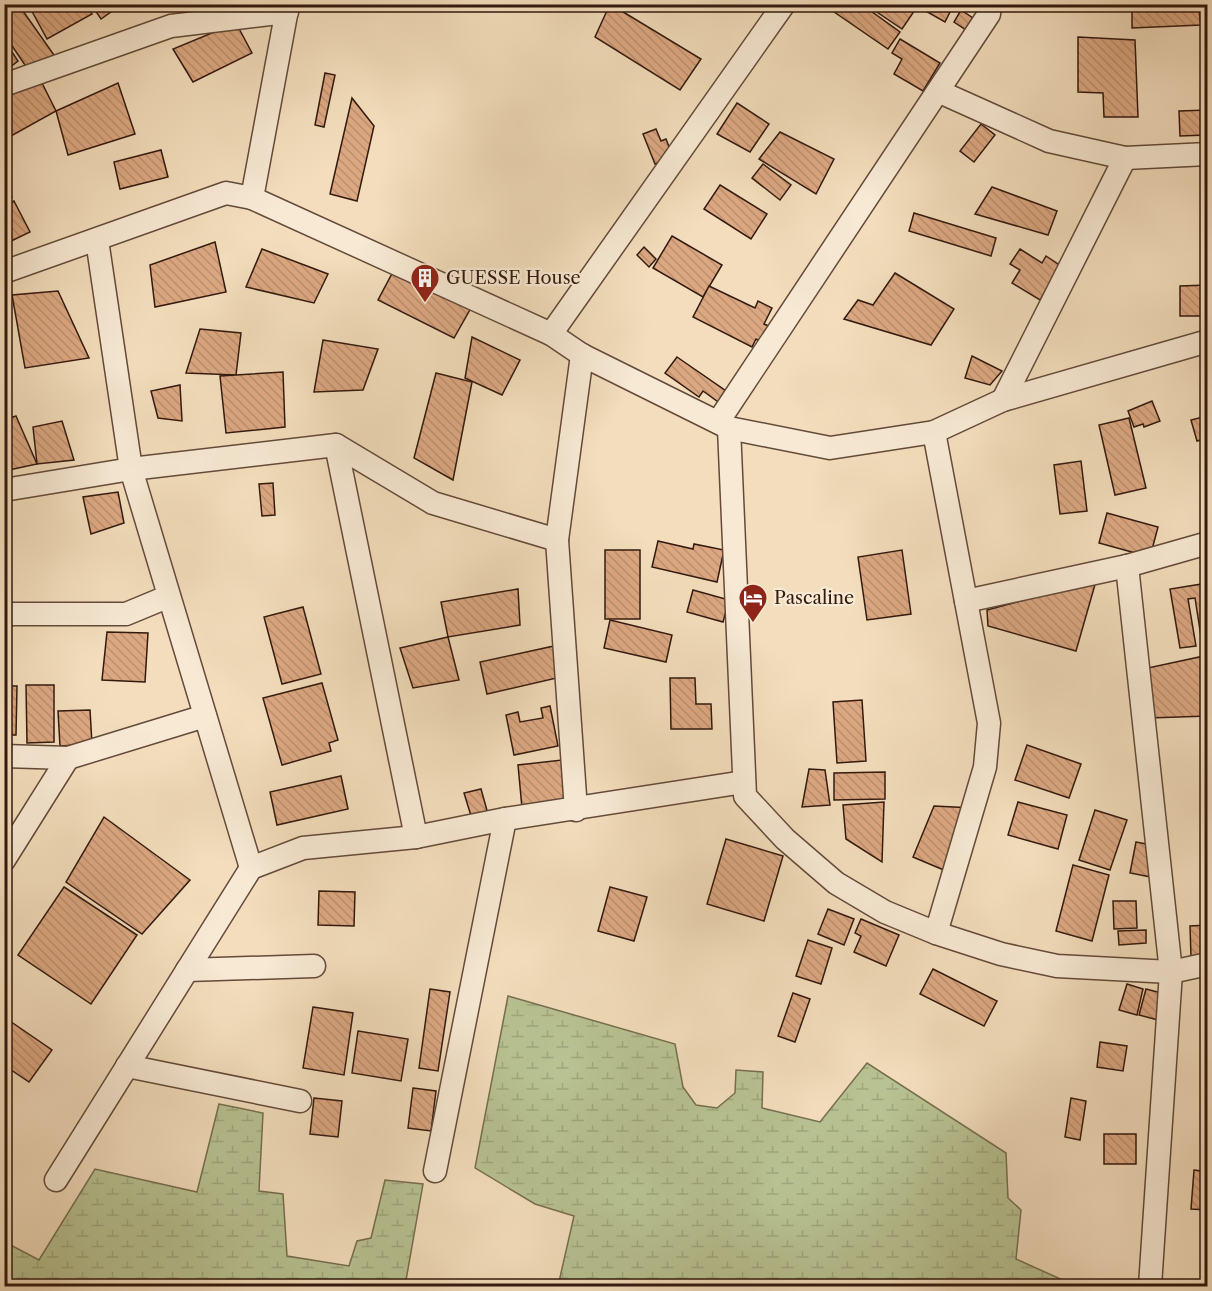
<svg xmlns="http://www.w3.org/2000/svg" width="1212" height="1291" font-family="'Libre Caslon Text',serif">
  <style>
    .wetland { fill: url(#wetland-marsh); stroke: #766e50; stroke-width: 1.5 }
    .building { fill: url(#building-back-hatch); stroke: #33190e; stroke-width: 1.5 }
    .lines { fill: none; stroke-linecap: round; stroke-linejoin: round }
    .street-casing { stroke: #634a3a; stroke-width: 25 }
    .street { stroke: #f7e9d3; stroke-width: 22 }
    .labels { text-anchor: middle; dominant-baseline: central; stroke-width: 4.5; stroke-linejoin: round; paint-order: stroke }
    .poi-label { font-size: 18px; fill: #33190e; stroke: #f7e9d3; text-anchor: start }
  </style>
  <defs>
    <pattern id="wetland-marsh" width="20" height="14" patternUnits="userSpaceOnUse" patternTransform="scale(1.5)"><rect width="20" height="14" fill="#b8c292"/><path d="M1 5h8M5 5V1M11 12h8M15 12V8" fill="none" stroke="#9fa67d"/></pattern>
    <pattern id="building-back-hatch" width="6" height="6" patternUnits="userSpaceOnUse" patternTransform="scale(1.5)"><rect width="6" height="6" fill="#dca882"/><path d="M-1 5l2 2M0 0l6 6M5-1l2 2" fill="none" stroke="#bd906f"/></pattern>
  </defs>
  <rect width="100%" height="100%" fill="#f3ddbc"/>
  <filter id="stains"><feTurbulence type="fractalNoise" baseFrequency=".00333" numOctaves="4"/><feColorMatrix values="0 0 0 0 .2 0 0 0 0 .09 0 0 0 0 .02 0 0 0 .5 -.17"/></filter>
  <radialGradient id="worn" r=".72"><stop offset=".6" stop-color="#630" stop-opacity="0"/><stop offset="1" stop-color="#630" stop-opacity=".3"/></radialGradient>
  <g class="wetland">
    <path d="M508,996L675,1044L683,1087L696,1105L717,1108L735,1093L736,1070L763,1072L762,1108L820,1122L867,1063L1006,1153L1008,1198L1021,1210L1016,1259L1076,1286H558L574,1216L535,1204L475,1168Z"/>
    <path d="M219,1104L263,1113L259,1191L283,1194L287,1256L349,1266L357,1241L371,1238L385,1180L423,1184L405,1286H5V1242L39,1260L95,1169L197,1192Z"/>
  </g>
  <g class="building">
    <path d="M18,4L54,55L29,71L4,34V13Z"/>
    <path d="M28,4H86L92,14L47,39Z"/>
    <path d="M91,4H111L115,9L101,19Z"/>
    <path d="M610,4L701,59L680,90L595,37Z"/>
    <path d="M829,4H861L900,32L888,49L827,7Z"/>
    <path d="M865,4H919L902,29Z"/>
    <path d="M924,4H954L945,22L922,9Z"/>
    <path d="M1132,4H1198L1201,25L1132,28Z"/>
    <path d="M961,10L979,22L972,34L954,22Z"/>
    <path d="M236,23L252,53L193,82L173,49Z"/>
    <path d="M1078,37L1135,40L1138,117H1104L1103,93L1078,92Z"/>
    <path d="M900,39L940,63L923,91L894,74L902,59L892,53Z"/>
    <path d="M6,43L18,61L6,70L4,45Z"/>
    <path d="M325,73L335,75L324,127L315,125Z"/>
    <path d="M41,81L56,111L11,136L4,125V97Z"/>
    <path d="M118,83L135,134L68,155L56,111Z"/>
    <path d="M352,98L374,126L357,201L330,194Z"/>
    <path d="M737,103L769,124L750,152L717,134Z"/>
    <path d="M1208,110L1207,135L1180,136L1179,111Z"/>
    <path d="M981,124L995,135L974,162L960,151Z"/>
    <path d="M656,129L661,141L666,139L673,157L655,164L643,134Z"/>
    <path d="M780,132L834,159L816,194L759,159Z"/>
    <path d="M161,150L168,177L120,189L114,162Z"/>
    <path d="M763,164L791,185L780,200L752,178Z"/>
    <path d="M4,177L12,197L4,200Z"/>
    <path d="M720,185L767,214L751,239L704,209Z"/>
    <path d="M992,187L1057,211L1048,235L975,214Z"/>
    <path d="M14,201L30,232L5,244L4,206Z"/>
    <path d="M914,213L996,238L991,256L909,231Z"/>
    <path d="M672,236L722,265L703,297L653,268Z"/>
    <path d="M215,242L226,292L155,307L150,265Z"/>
    <path d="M644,247L656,259L649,267L637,255Z"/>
    <path d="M262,249L328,274L314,303L246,287Z"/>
    <path d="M1020,249L1042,263L1046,256L1061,266L1040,300L1012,283L1020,270L1010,264Z"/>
    <path d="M395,268L472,306L454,338L378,300Z"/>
    <path d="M895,273L954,309L931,345L844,319L858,300L873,305Z"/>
    <path d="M1208,285V316H1180V286Z"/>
    <path d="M709,286L755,308L758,301L772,308L764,324L771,327L763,343L756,339L752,347L693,317Z"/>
    <path d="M58,291L89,358L25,368L12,295Z"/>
    <path d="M200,329L241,333L236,375L186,373Z"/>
    <path d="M472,337L520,360L502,395L465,378Z"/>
    <path d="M323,340L378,349L363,390L314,392Z"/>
    <path d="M972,356L1002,371L990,385L965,378Z"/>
    <path d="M677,357L729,393L721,404L703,391L699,397L665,373Z"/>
    <path d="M283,372L285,427L226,433L220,376Z"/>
    <path d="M436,373L472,382L453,480L414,458Z"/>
    <path d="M180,385L182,421L158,418L151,391Z"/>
    <path d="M1152,401L1160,421L1144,427L1143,424L1134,427L1128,411Z"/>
    <path d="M16,416L37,464L4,471V420Z"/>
    <path d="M1207,416L1208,438L1197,441L1191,420Z"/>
    <path d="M1129,418L1146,488L1115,495L1099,425Z"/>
    <path d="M62,421L74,460L37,464L33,427Z"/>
    <path d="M1081,461L1087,511L1060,514L1054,465Z"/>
    <path d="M273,483L275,515L262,516L259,484Z"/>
    <path d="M118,492L124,523L91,534L83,497Z"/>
    <path d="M1107,513L1158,527L1150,557L1099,543Z"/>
    <path d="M658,541L693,549L694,544L724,550L717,582L652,567Z"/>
    <rect x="605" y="550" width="35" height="69"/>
    <path d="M902,550L911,614L867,620L858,557Z"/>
    <path d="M1096,581L1076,651L988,626L987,610Z"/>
    <path d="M1208,583V656H1204L1195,598L1188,599L1196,646L1180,648L1170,589Z"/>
    <path d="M518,589L520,625L448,637L441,602Z"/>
    <path d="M693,590L729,600L723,622L687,612Z"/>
    <path d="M303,607L321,674L282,684L264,617Z"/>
    <path d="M610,620L672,635L666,662L604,648Z"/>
    <path d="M107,632L148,633L145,682L102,680Z"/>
    <path d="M448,637L459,680L413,688L400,648Z"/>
    <path d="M554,646L561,677L487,694L480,662Z"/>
    <path d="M1204,656L1208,669V716L1149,718L1143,669Z"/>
    <path d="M670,678H695L696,704H711L712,729H671Z"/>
    <path d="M322,683L338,740L329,743L331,751L282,765L263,698Z"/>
    <path d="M26,685H54V742L27,743Z"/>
    <path d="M4,686H17L16,735H4Z"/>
    <path d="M862,700L866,761L837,763L833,702Z"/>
    <path d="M550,706L558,746L514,755L506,715L518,712L520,722L543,718L541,708Z"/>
    <path d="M90,710L92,744L60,746L58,711Z"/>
    <path d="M1027,745L1081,764L1069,798L1015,780Z"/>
    <path d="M562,760L572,803L522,808L518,765Z"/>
    <path d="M809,769L825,770L830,805L802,807Z"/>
    <path d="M885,772V799L834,800V773Z"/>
    <path d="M341,776L348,809L277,825L270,792Z"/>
    <path d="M481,789L488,814L472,819L464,793Z"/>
    <path d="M884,802L882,862L846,839L843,805Z"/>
    <path d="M1018,802L1067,815L1058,849L1008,835Z"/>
    <path d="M934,806L973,808L946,871L913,857Z"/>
    <path d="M1095,810L1127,820L1110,870L1079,860Z"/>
    <path d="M104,817L190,880L142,934L66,882Z"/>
    <path d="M726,839L783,856L764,921L707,904Z"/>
    <path d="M1136,842L1157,846L1151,877L1130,873Z"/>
    <path d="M1073,865L1109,875L1092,941L1056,931Z"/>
    <path d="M64,887L137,935L91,1004L18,955Z"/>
    <path d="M610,887L647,897L634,941L598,931Z"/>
    <path d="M319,891L355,892L354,926L318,925Z"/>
    <path d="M1113,901H1136L1137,928L1114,929Z"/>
    <path d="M828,909L854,919L844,945L818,934Z"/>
    <path d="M861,919L899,935L886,966L854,952L861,936L855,933Z"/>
    <path d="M1208,925V957H1191L1190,926Z"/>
    <path d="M1146,930V943L1119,945L1118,931Z"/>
    <path d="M808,940L832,948L821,984L796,976Z"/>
    <path d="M933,969L997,1001L984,1026L920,994Z"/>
    <path d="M1127,984L1143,989L1137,1015L1119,1010Z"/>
    <path d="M430,989L450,992L438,1071L419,1068Z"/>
    <path d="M1146,989L1169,995L1162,1021L1139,1015Z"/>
    <path d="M793,993L810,999L795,1042L778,1036Z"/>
    <path d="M313,1007L353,1013L344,1075L303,1068Z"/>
    <path d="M4,1017L52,1050L29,1082L4,1065Z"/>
    <path d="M358,1031L408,1039L401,1081L352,1073Z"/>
    <path d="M1100,1042L1127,1046L1123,1071L1097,1067Z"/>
    <path d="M413,1088L436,1091L431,1131L408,1128Z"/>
    <path d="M314,1098L342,1101L338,1137L310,1134Z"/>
    <path d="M1071,1098L1086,1101L1080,1140L1065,1137Z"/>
    <rect x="1104" y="1134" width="32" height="30"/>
    <path d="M1194,1170L1208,1172V1210L1191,1209Z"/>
  </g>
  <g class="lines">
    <g class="street-casing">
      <g id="street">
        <path d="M4,85L171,26L287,12"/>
        <path d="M940,92L1049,141L1125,158L1208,154"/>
        <path d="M252,198L288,4"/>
        <path d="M97,240L131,469L251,868"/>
        <path d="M4,272L226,193L252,198L551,334L582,355L729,428L830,448L934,432L1003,400L1208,341"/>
        <path d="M551,334L784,4"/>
        <path d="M1003,400L1125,158"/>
        <path d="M718,422L989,14L990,4"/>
        <path d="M729,428L745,796L785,839L836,883L885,912L936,933L1001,954L1057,966L1171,972L1208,964"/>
        <path d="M934,432L989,723L985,767L936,933"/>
        <path d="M336,445L416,837"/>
        <path d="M4,490L131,469L336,445L433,503L557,540"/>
        <path d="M1127,566L1171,972L1150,1286"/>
        <path d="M966,601L1127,566L1208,543"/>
        <path d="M4,614H126L167,597"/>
        <path d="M4,756L68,758L205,716"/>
        <path d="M576,810L557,540L582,355"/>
        <path d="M4,860L68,758"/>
        <path d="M187,970L314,966"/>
        <path d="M127,1066L300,1101"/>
        <path d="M435,1171L505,819"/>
        <path d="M56,1180L251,868L303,848L416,837L505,819L744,782"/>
      </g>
    </g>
    <use href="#street" class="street"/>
  </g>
  <defs>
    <g id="building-pin" transform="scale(1.5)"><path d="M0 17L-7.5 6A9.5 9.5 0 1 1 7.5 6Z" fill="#8f2418" stroke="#f7e9d3"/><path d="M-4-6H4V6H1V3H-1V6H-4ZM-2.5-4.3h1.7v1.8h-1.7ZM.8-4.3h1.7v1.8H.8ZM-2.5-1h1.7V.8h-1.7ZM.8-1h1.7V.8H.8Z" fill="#fff"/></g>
    <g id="hotel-pin" transform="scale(1.5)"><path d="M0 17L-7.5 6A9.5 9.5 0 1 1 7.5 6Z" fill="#8f2418" stroke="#f7e9d3"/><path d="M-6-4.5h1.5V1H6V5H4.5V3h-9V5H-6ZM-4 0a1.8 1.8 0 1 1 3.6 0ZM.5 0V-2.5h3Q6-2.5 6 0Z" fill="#fff"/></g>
  </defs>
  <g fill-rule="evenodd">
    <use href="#building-pin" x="425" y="278"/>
    <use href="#hotel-pin" x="753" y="598"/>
  </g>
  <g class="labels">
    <g class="poi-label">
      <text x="446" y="278">GUESSE House</text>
      <text x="774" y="598">Pascaline</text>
    </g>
  </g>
  <rect width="1212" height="1291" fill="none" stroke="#f3ddbc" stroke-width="24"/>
  <rect x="6" y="6" width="1200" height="1279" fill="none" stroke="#33190e" stroke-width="3"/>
  <rect x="12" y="12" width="1188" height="1267" fill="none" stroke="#33190e" stroke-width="1.5"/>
  <rect width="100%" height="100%" filter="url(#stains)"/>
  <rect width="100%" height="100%" fill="url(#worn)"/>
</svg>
